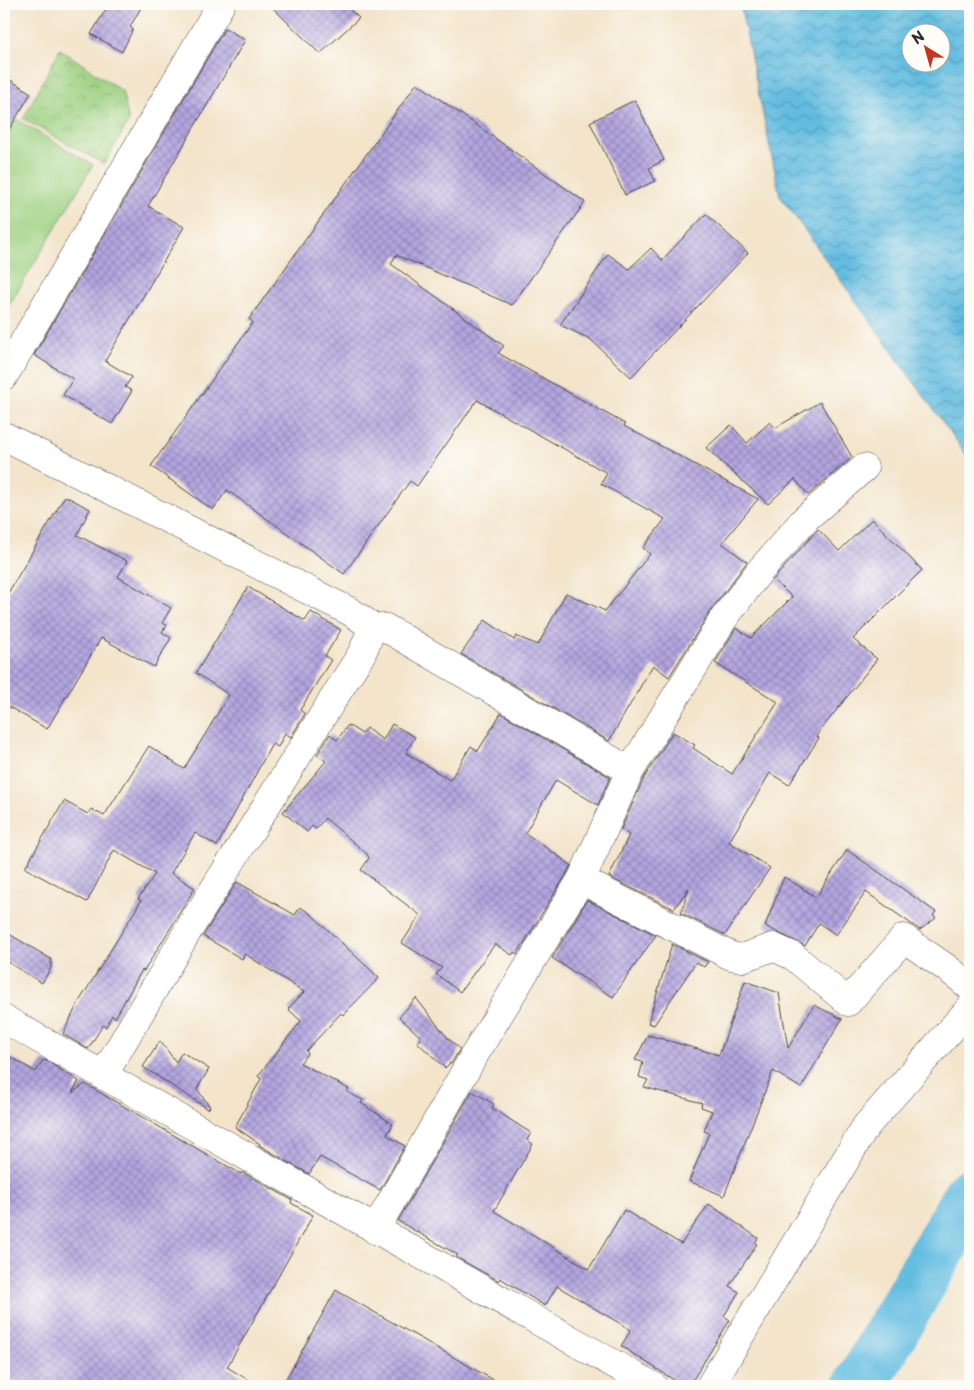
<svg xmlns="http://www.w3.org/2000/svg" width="974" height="1390" font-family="'Playpen Sans',sans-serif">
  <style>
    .park { fill: url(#park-crowns); stroke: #647e56 }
    .pitch { fill: #9cd080; stroke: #647e56 }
    .water { fill: url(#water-waves); stroke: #477486; fill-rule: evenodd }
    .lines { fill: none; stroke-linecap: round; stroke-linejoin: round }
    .river { stroke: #63bde1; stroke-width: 54 }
    .building { fill: url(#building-cross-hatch) }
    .street-casing { stroke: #494743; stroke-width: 29 }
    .street { stroke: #fff; stroke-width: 28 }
  </style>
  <defs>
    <pattern id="park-crowns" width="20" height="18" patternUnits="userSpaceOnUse" patternTransform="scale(1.25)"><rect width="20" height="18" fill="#9cd080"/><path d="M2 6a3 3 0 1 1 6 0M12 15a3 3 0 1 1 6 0" fill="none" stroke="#7fa969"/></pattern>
    <pattern id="water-waves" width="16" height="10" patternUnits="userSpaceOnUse" patternTransform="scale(1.25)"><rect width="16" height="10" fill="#63bde1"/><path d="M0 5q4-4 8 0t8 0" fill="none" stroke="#529ab7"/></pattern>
    <pattern id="building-cross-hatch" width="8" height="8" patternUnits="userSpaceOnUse" patternTransform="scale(1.25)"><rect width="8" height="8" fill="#b3a6e0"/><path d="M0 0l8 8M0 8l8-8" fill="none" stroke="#9287b6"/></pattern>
  </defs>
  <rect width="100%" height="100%" fill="#fdfcf7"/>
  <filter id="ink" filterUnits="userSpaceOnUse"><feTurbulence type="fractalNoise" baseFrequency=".02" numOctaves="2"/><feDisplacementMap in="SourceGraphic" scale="10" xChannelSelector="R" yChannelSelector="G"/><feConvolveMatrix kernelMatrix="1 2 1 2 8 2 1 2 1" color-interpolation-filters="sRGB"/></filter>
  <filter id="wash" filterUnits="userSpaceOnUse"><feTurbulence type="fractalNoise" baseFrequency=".0096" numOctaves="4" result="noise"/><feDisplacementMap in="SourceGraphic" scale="20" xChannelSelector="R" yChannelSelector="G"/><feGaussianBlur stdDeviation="1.12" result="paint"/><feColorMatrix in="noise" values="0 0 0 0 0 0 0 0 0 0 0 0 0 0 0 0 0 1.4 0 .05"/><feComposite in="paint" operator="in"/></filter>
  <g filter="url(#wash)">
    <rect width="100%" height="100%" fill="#f3e4ca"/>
    <path class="park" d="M60,49L122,91L129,121L104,164L23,119Z"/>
    <path class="pitch" d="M4,112L93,165L4,314Z"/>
    <path class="water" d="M740,4H970V460L780,196ZM912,32H942V62H912Z"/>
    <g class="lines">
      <path class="river" d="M860,1386L970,1195"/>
    </g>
    <g id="blocks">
      <g class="building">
        <path d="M109,4H143L130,27L133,29L122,52L91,34Z"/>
        <path d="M269,4H344L359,18L320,54Z"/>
        <path d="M225,28L245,40L148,206L184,227L105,361L132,377L125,387L132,391L112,424L63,395L73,379L34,355Z"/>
        <path d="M4,76L31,93L4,138Z"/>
        <path d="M417,83L585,202L512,305L396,255L391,264L504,346L498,353L625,424L624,426L758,499L722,543L747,562L711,610L669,677L653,665L609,741L461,654L485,620L514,640L516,636L538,645L566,593L605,611L650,554L643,548L665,519L601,484L607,473L477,400L417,486L410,481L344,574L227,490L213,510L151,466L253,322L249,319Z"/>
        <path d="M635,100L664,160L649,168L655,181L625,195L590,122Z"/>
        <path d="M706,214L748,253L631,377L590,339L560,325L608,254L629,269L651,248L662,260Z"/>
        <path d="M820,402L852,457L808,495L795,479L768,504L706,448L731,425L747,443L770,422L775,428Z"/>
        <path d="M65,496L90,509L77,535L127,561L118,577L171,608L162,623L167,625L162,632L171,638L154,667L101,638L47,729L4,704V600Z"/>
        <path d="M872,519L922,570L853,639L877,659L816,736L819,738L789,785L770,773L729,842L770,868L725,935L681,913L689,888L674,909L609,877L629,835L621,829L644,778L673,732L695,745L693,748L732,774L778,702L715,663L736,628L751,638L792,597L773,580L818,529L839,551Z"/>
        <path d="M248,587L305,621L311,612L341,630L325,656L331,660L300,710L305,714L291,737L285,733L278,747L272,744L217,846L195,833L171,873L195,888L144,971L142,970L115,1018L112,1015L106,1027L103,1025L88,1049L63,1034L77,1005L141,901L138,899L155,874L114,850L87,902L25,868L64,801L88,814L91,809L104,816L149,746L184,769L229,695L196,673Z"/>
        <path d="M501,713L610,777L598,805L556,780L525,833L571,865L567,873L517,954L514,952L512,955L495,944L460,992L436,974L442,968L402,943L420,915L361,870L369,858L367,854L325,818L316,829L312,826L307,832L283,812L326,761L317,755L330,734L337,740L348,725L362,734L366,728L383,740L392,724L415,737L406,753L450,780L471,746L478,751Z"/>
        <path d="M847,850L936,912L933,915L936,918L920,930L866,892L836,935L819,923L805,946L765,926L784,877L816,897Z"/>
        <path d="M237,882L295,915L300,907L311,914L379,978L343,1015L341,1013L306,1051L308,1053L300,1063L349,1089L347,1092L363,1100L361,1103L393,1124L387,1135L405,1146L380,1190L320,1157L309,1174L259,1145L260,1144L235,1127L261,1079L258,1076L301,1021L288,1009L304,992L245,954L242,959L203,936Z"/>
        <path d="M587,900L656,935L613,997L552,958Z"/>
        <path d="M4,931L51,959V968L42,983L4,960Z"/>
        <path d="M672,944L708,962L704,967L696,962L654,1025L648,1023Z"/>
        <path d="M745,981L779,993L788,1048L814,1005L842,1019L801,1088L773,1071L724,1196L689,1181L709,1133L704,1131L712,1111L701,1107L702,1103L644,1087L648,1080L639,1077L643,1062L635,1060L648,1035L719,1055Z"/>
        <path d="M416,998L447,1037L460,1049L451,1064L450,1063L445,1068L417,1042L421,1037L399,1017Z"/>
        <path d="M160,1041L176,1062L182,1052L209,1069L197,1089L210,1107L208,1109L143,1067Z"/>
        <path d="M4,1053L36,1072L43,1060L47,1061L79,1081L72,1093L85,1084L241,1174L242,1172L292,1200L291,1203L313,1215L227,1367L258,1386H4Z"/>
        <path d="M472,1091L494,1104L492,1108L531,1133L527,1140L533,1144L494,1211L589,1269L624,1210L681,1244L709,1204L758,1238L755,1243L757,1244L729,1286L739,1292L724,1316L730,1320L689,1386H683L621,1346L631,1330L557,1286L545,1306L500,1278L499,1281L456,1257L458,1255L398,1221Z"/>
        <path d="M336,1290L339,1292L504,1386H282Z"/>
      </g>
    </g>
  </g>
  <g filter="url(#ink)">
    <use href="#blocks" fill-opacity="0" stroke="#494743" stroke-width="1"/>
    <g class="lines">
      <g class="street-casing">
        <g id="street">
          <path d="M4,376L221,4"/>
          <path d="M4,436L351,612L373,627L386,628L630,771"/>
          <path d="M581,880L731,956L742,958L773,947L793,956L848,1002L904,938C926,955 950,968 970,987"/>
          <path d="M4,1019L653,1386"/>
          <path d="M103,1076L189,929L362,653L373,627"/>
          <path d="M375,1230L475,1054L581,880L630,771L724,618L759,572L805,519L864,468"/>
          <path d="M710,1386L866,1126L970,1008"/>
        </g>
      </g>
      <use href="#street" class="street"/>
    </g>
  </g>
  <rect width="974" height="1390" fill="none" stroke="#fdfcf7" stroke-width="20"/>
  <g transform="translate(926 48) rotate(323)"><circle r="24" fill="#fdfcf7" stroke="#a9a8a5"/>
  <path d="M0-4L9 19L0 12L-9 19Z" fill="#c8321e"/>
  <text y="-8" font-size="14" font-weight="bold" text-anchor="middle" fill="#2b2b2b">N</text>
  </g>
</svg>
